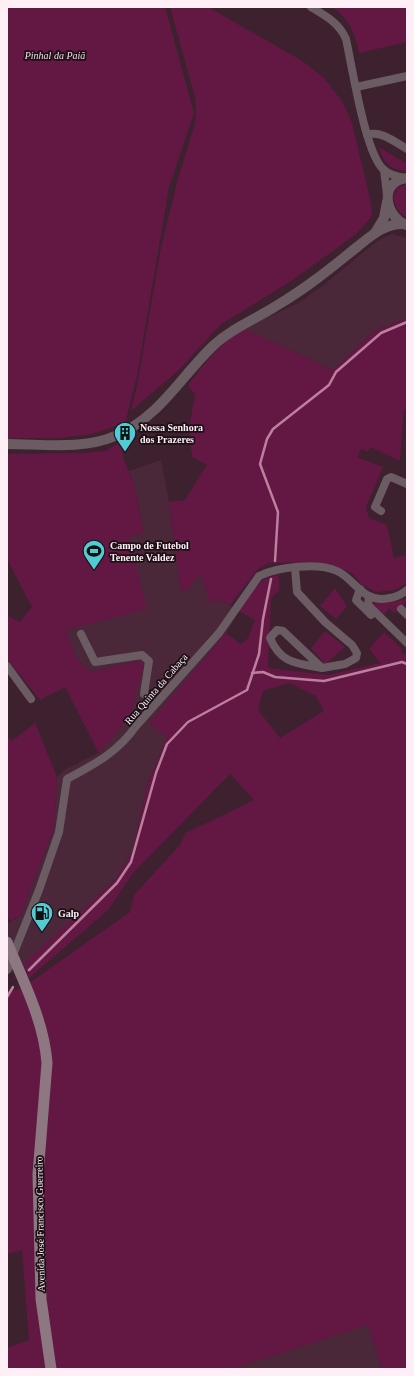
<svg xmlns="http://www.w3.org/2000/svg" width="414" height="1376" font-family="'Times New Roman',serif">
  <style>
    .built { fill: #4a2839 }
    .green { fill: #621843; fill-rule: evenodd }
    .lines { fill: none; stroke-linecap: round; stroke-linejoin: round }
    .stream { stroke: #bc809e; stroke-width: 2.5 }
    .minor { stroke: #6a5c62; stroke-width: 8 }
    .tertiary { stroke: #6a5c62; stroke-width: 10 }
    .secondary { stroke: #8d7781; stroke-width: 11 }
    .labels { text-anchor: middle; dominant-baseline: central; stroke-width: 3.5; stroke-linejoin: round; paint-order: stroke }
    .park-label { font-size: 10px; font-style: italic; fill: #f4dde7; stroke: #1c0f15 }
    .poi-label { font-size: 10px; font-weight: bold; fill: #feeff6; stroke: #1c0f15; text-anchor: start }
    .street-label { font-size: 10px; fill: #feeff6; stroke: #1c0f15 }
  </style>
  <rect width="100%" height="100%" fill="#3d212f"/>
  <g class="built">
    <path d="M392,234L407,238V319L375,330L333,370L244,329L300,302L325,284L377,241Z"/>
    <path d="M161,460L169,502L180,587L185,592L201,573L222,600L239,611L226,633L208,654L167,738L148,782L133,850L116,879L15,973L7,960V924L20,916L54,829L57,777L66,769L99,753L138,661L91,672L77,660L65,630L129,537L144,533L135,487L129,471Z"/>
    <path d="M368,1324L382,1369H232Z"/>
  </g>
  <g class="green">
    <path d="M7,7H165L194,113L169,187L137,376L125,423L92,434L60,438H7Z"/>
    <path d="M170,7H208L304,62L324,78L342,101L352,123L367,186L372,209L371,217L358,232L337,248L291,281L220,325L179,370L131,411L137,386L161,248L178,179L195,124L196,108L195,97Z"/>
    <path d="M332,7H407V42L359,53C355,33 350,20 332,7Z"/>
    <path d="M379,147L407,164V171C392,171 382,162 379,147Z"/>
    <path d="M407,184V219L397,209L393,198L397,188Z"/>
    <path d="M407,319V411L404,410L400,461L370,447L368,452L361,449L357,457L383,467L366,507L369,518L387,525L394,558L407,555L406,584L395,590L376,592L361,584L352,573L339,568L317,562L268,563L258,569L230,605L222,600L209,603L201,573L185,593L180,587L169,502L185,500L207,465L192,457L189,427L195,395L188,385C207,361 217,346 244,329L333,370L375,330Z"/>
    <path d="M121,442L124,460L135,487L144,533L129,537L147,609L66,630L77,660L91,672L138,661L144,664L131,715L99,753L65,687L40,700L7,659V615L20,622L32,607L7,559V454L83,453L105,451Z"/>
    <path d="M279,575V590L271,598L268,668L328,675L380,663L369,649L384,632L402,649L400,650L407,657V1369H382L368,1325L232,1369H7V1348L29,1340L22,1250L7,1254L8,993L25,986L130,912L134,895L180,845L186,833L254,800L230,774L133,873L108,910L29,978L23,964L116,879L133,850L148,782L167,738L149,723L226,633L241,644L248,638L255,620L239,611C251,594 257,577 279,575ZM289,683L316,696L324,711L280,738L258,710L263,691Z"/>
    <path d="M335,588L347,606L336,619L320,606Z"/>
    <path d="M407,598V601L394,613L389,608L384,615L372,604V603H390Z"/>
    <path d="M325,631L345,647L325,664L311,648Z"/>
    <path d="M35,723L57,777L54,828L20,916L11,921L7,916V736L12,741Z"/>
  </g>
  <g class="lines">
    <g class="stream">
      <path d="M275,561L278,512L260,464L267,439L273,429L329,385L336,372L381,333L407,322"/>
      <path d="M252,673L263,672L275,677L324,681L402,662L407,664"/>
      <path d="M29,970L117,883L131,862L156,773L167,744L188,722L247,690L259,654L263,619L271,579"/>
      <path d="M7,997L13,987"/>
    </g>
    <g class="minor">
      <path d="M311,7C326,16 339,23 346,39C352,66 365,152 383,169C389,175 399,177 406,178"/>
      <path d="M356,87L407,76"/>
      <path d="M367,135C381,130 395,142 407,149"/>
      <path d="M384,170L387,195"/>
      <path d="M381,511L375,507L387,479L391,477L407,484"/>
      <path d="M295,568L297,592L325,622L352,645L357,653L356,658L345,664L322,668L283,631L277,630L270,638C281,664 297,663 322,668"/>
      <path d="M360,589L356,600L371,615"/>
      <path d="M369,596L368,605L407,643"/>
      <path d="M401,609L407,615"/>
      <path d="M81,634L95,662L142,655L149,661L144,694"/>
      <path d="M7,666L31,699"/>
      <path d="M13,955L39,890L59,832L67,779C95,764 118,752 136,726L219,633L259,576C277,567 318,562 337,571C350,577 357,590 369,596C380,602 398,598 407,590"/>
    </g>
    <g class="tertiary">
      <path d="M406,225C385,216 378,182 407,178"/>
      <path d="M375,233L384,218L387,202"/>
      <path d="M7,444C42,444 83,450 115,436C159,418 181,376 214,345C232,328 256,319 276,306C305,289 330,269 357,247C371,236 385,223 404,224"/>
      <path d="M7,969L13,955"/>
    </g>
    <path class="secondary" d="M7,942C23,981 44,1021 47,1063L38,1174L41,1299L51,1369"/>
  </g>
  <defs>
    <g id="building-pin" transform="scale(1.15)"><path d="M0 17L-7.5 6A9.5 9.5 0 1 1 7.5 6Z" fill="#51ccd2" stroke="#1c0f15"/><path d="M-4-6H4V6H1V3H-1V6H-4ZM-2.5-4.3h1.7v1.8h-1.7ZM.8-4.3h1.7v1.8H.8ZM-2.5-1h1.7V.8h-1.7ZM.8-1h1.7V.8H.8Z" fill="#111"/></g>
    <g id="stadium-pin" transform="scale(1.15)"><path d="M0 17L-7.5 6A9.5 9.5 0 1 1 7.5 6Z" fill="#51ccd2" stroke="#1c0f15"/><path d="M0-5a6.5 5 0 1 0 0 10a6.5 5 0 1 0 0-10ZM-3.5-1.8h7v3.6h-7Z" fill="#111"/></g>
    <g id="fuel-pin" transform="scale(1.15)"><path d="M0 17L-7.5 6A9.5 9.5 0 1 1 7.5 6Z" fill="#51ccd2" stroke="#1c0f15"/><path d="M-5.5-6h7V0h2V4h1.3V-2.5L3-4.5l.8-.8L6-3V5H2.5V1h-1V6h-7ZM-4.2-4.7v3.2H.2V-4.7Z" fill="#111"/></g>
  </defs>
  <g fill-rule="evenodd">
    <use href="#building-pin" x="125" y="433"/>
    <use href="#stadium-pin" x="94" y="551"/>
    <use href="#fuel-pin" x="42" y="913"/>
  </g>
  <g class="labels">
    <g class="park-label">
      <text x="55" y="55">Pinhal da Paiã</text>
    </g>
    <g class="poi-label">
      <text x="140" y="427">Nossa Senhora<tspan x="140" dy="12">dos Prazeres</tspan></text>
      <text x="110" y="545">Campo de Futebol<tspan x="110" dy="12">Tenente Valdez</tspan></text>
      <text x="58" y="913">Galp</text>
    </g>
    <g class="street-label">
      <text transform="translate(156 689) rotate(-49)">Rua Quinta da Cabaça</text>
      <text transform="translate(40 1224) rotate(-91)">Avenida José Francisco Guerreiro</text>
    </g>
  </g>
  <rect width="414" height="1376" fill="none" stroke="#feeff6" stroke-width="16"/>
</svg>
